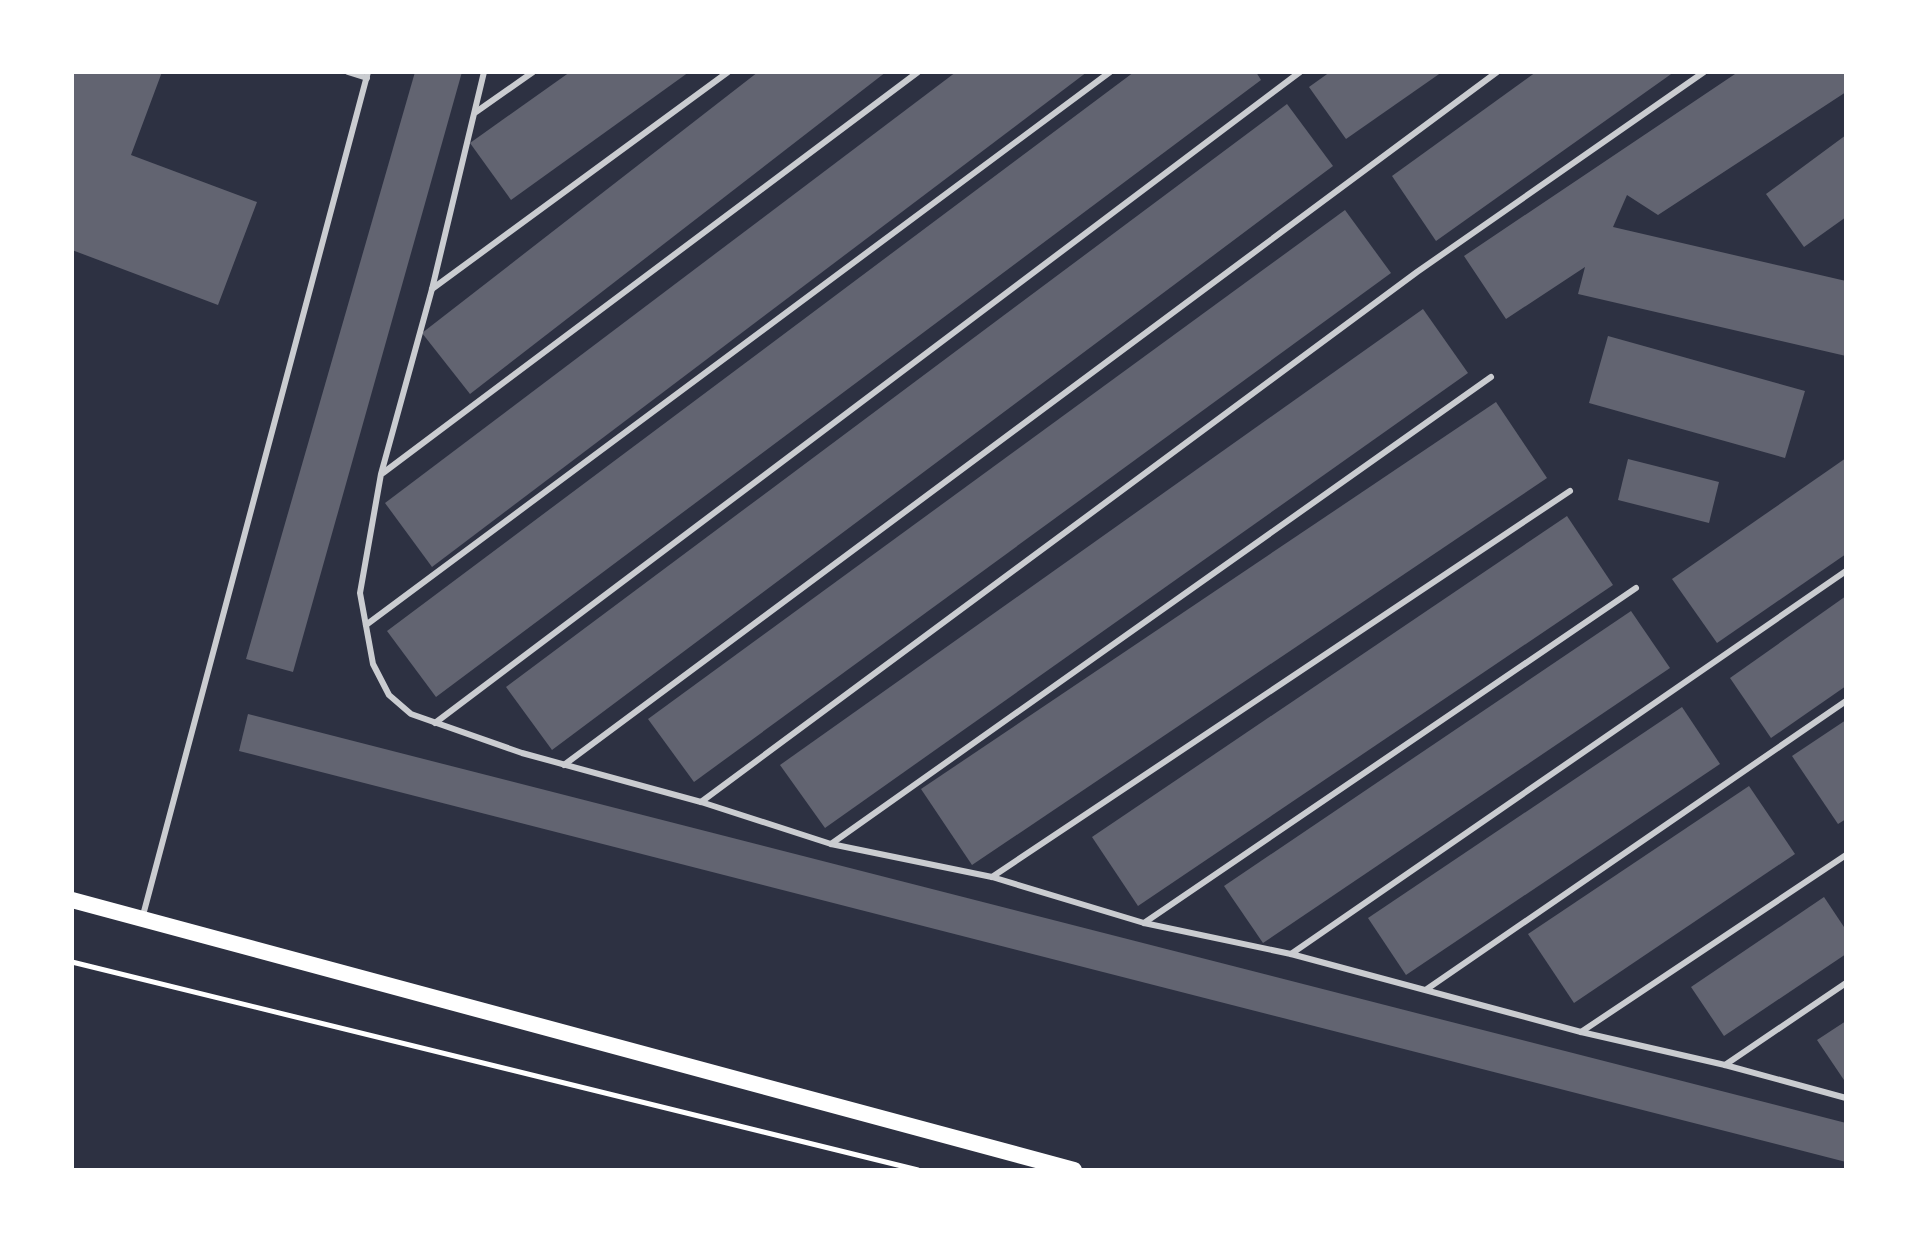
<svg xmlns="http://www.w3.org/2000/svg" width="1918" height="1242" font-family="Montserrat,sans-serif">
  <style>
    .building { fill: #626471 }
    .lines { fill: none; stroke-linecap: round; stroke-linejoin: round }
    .path { stroke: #fff; stroke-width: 5 }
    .service { stroke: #caccd0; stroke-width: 6 }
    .secondary { stroke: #fff; stroke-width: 16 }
  </style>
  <rect width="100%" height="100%" fill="#2d3142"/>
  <g class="building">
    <path d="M72,72H162L131,155L257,202L218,305L72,250Z"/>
    <path d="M415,72H462L293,672L246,659Z"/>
    <path d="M570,72H689L511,200L470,143Z"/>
    <path d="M758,72H886L470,394L422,333Z"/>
    <path d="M956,72H1087L432,567L385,503Z"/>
    <path d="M1134,72H1256L1261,80L436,697L387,631Z"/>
    <path d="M1330,72H1442L1346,139L1309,87Z"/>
    <path d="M1536,72H1674L1436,241L1392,176Z"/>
    <path d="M1738,72H1846V92L1658,215L1627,195L1613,227L1846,281V356L1578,294L1585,267L1506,319L1464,256Z"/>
    <path d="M1287,104L1333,166L552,750L506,687Z"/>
    <path d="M1846,135V217L1804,247L1766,194Z"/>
    <path d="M1345,210L1391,273L694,782L648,719Z"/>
    <path d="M1423,309L1468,373L825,828L780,765Z"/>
    <path d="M1608,336L1805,391L1785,458L1589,403Z"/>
    <path d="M1496,402L1547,478L972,865L921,789Z"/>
    <path d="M1846,458V554L1717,643L1672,579Z"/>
    <path d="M1628,459L1719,482L1709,523L1618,500Z"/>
    <path d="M1567,516L1613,585L1138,906L1092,837Z"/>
    <path d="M1846,596V686L1771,738L1730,678Z"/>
    <path d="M1631,611L1670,668L1263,943L1224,886Z"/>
    <path d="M1682,707L1720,764L1406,975L1368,918Z"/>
    <path d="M248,714L1846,1123V1162L239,751Z"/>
    <path d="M1846,720V819L1838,824L1792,756Z"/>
    <path d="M1749,786L1795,854L1574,1003L1528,934Z"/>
    <path d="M1824,897L1846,930V954L1724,1036L1691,987Z"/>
    <path d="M1846,1021V1083L1817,1040Z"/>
  </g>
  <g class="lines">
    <path class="path" d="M72,962L918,1170"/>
    <g class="service">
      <path d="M348,72L367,78"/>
      <path d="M484,72L432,289L381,474L360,593L373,664L389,695L411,714L522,753L701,802L831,844L992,877L1144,923L1291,954L1581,1032L1725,1065L1846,1098"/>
      <path d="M476,112L533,72"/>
      <path d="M432,289L728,72"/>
      <path d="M383,473L918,72"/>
      <path d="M366,625L1110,72"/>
      <path d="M435,723L1300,72"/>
      <path d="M564,765L1497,72"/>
      <path d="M701,802L1417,272L1704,72"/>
      <path d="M831,844L1491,377"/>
      <path d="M992,877L1570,491"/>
      <path d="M142,919L368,72"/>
      <path d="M1144,923L1636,588"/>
      <path d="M1291,954L1846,571"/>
      <path d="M1427,989L1846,701"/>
      <path d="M1581,1032L1846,855"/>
      <path d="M1725,1065L1846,983"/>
    </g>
    <path class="secondary" d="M72,900L1074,1170"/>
  </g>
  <rect width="1918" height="1242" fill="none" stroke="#ffffff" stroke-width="148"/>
</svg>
